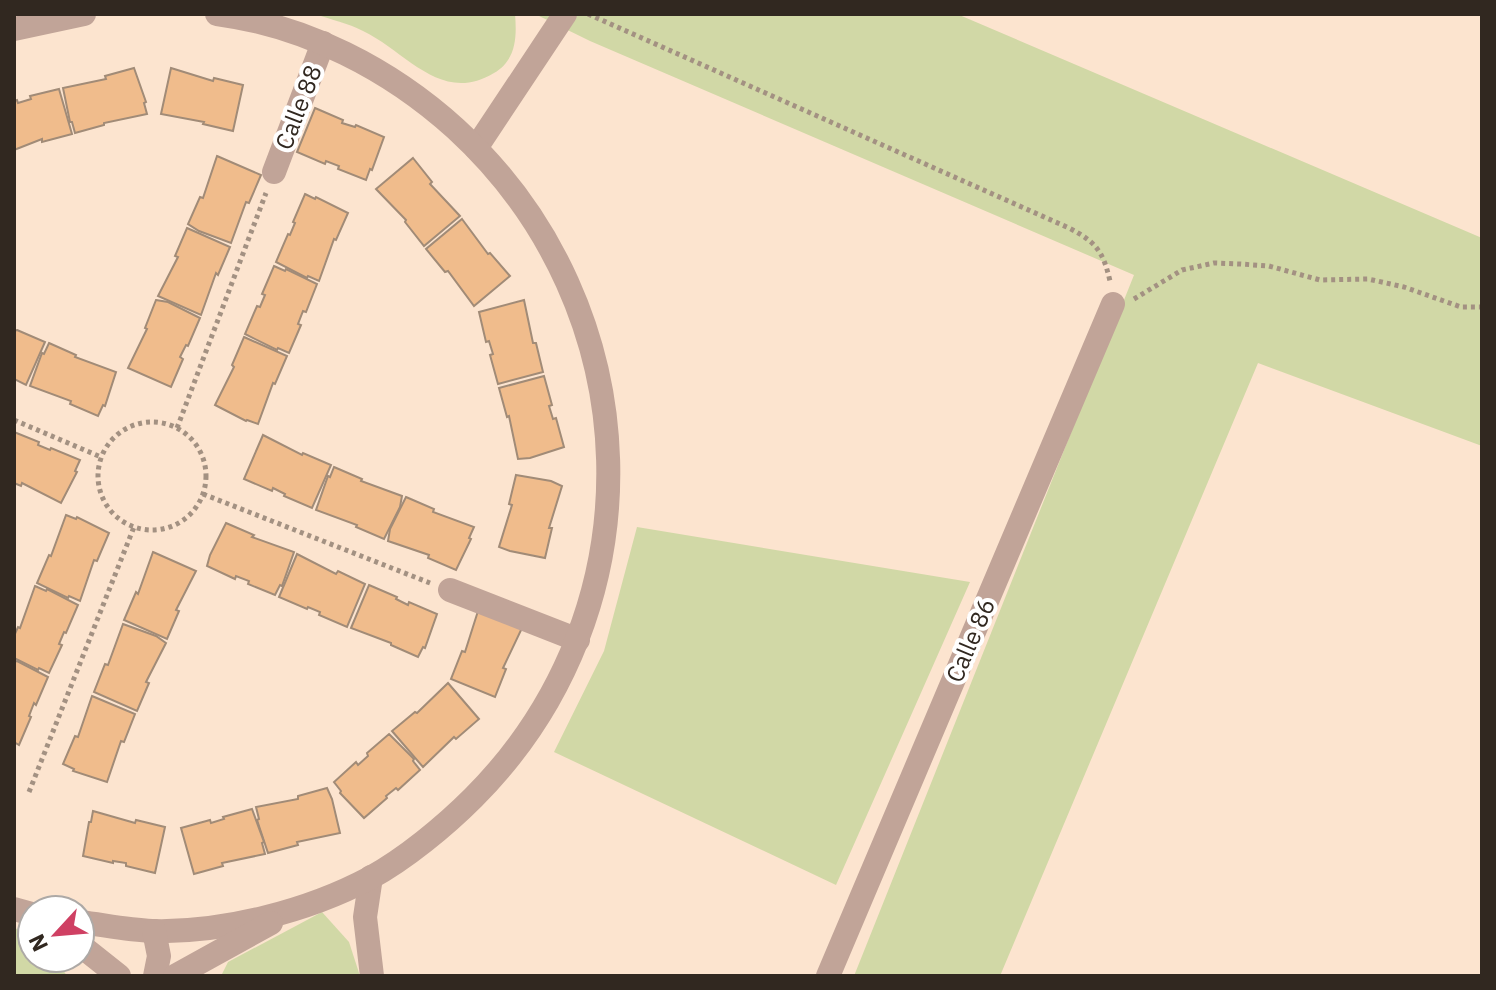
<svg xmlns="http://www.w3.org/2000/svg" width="1496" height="990" font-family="'IBM Plex Sans',sans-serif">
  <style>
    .green { fill: #d1d8a6 }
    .building { fill: #f0bc8c; stroke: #a18b77; stroke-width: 2 }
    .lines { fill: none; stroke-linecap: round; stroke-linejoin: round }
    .path { stroke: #a39182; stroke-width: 5; stroke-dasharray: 4 4; stroke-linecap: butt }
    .minor { stroke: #c1a498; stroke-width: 24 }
    .labels { text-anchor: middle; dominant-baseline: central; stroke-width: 8; stroke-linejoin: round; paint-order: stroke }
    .street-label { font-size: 24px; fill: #312820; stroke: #fff }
  </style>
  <rect width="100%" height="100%" fill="#fce4cf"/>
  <g class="green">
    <path d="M316,14H515C517,38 516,60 494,73C441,105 407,52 363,31C348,23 331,20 316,14Z"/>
    <path d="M535,14H957L1482,238V446L1258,363L1000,976H854L1134,275L590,41Z"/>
    <path d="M637,527L970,582L836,885L554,752L604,651Z"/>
    <path d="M322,912L349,942L360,976H221L228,962Z"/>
    <path d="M14,927L32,940V958H55L67,976H14Z"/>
  </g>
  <g class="building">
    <path d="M134,68L146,102L144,103L147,114L104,123V125L75,133L72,122H70L63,88L106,79L105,76Z"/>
    <path d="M171,68L213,81L214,78L243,85L233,131L203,124L204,122L161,114Z"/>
    <path d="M59,89L72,134L42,142V139L14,150V101L17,100L18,103L31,99L30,96Z"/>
    <path d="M315,108L343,120L342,123L355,127L356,125L384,137L372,170L370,169L366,180L338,169L339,166L326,161L325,164L297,152Z"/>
    <path d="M217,156L261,175L249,203L246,202L231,243L199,231L188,224L200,197L203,198Z"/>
    <path d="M413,158L432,182L430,184L460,216L424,246L405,222L406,220L376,189Z"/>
    <path d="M305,194L315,199L316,197L348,213L336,240L334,239L319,281L308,276L307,278L276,262L288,234L290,235L295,223L293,222Z"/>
    <path d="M462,219L488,254L490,253L510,276L474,306L448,271L445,272L426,249Z"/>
    <path d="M187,228L230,247L218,275L216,273L201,315L158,296L178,257L175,256Z"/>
    <path d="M274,266L285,271L286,269L317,284L306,312L303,311L298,324L301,325L289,353L278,348L277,350L245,334L257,306L260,307L265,295L262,294Z"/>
    <path d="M156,300L168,302L200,318L188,346L186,345L180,357L183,359L171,387L128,368L147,329L145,328Z"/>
    <path d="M524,300L533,343H536L543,372L498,384L490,355L493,354L489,341L486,342L479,312Z"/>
    <path d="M17,330L45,342L26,385L14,379V331Z"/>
    <path d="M244,337L287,356L275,384L273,383L258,424L247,420L246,421L215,405L234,367L232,365Z"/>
    <path d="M49,343L76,355L75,357L116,372L105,406L103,405L98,416L70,404L71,401L30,386L42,353L44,354Z"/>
    <path d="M544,376L552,405L549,406L553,419L556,418L564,447L530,458L518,459L509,416L507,417L499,388Z"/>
    <path d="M14,432L39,442L38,445L50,450L51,448L80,460L75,471L77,472L61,503L22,483L21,486L14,483Z"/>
    <path d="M263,435L302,455L303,453L331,465L312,508L284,496L285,494L273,488L272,491L244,479Z"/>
    <path d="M334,467L362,479L361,481L402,496L400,507L384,539L356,527L357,525L316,510L328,476L330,477Z"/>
    <path d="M516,475L551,481L562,486L549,528H552L545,558L510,551L499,547L512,505L509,504Z"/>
    <path d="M406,497L434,509L433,512L474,527L469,538L471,539L456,570L428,558L429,555L388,541L390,529Z"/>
    <path d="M66,515L76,519L77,517L109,533L97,561L94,560L80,601L69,596L68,598L37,583L49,555L51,556Z"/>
    <path d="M226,523L254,535L252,537L294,552L282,586L280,585L275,595L248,584L249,581L236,576L235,579L207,566L210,555Z"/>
    <path d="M153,552L196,571L176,610L179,611L167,639L124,620L136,592L138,594Z"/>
    <path d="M297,554L336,574L338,571L365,584L347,627L319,615L320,612L308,607L307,609L279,597Z"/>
    <path d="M369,585L397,597L396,599L408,605L409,602L437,614L425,648L423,647L418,657L391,645V643L351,628Z"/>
    <path d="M35,586L46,591L47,589L78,605L66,633L64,632L59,644L62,645L49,673L39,668L38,670L14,658V636L18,627L20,628Z"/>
    <path d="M478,611L522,628L503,668L506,669L495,697L451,679L462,651L465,652Z"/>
    <path d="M123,624L156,636L166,643L146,682L149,683L137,711L94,692L105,664L108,665Z"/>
    <path d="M17,661L48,677L36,705L34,703L29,716L31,717L19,745L14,742V662Z"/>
    <path d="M448,683L479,719L456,739L454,737L423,767L392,731L415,712L417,713Z"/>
    <path d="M92,696L135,714L124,742L121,741L107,782L73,771L74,769L63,764L75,736L78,737Z"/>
    <path d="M389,734L414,759L413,761L420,770L398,790L396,788L386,796L387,798L364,818L340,793L341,791L334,782L356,762L358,765L368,756L367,753Z"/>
    <path d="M327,788L332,799L340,833L297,842L298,845L268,853L257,820L259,819L256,807L298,799V796Z"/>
    <path d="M252,809L264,842L262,843L265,854L222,863L223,866L194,874L181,828L210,820L211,823L224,819L223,817Z"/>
    <path d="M93,811L135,823L136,820L165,827L155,873L126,866V863L113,861V863L83,856L89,822H91Z"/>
  </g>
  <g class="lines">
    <g class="path">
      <path d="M588,14L1069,228C1096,242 1103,251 1110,281"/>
      <path d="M1134,299L1182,270L1214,263L1240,264L1269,266L1320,280L1368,279L1404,287L1461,307H1482"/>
      <path d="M14,420L101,457"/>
      <circle cx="152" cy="476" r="54"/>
      <path d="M177,428L266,193"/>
      <path d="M203,494L430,583"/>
      <path d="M29,792L134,527"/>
    </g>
    <g class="minor">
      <path d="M14,29L84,14"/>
      <path d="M476,148L565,14"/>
      <path d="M274,172L323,43"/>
      <path d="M450,590L578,640"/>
      <path d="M371,877L365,917L372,976"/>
      <path d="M14,909L32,914"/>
      <path d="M80,922C104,925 128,930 152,931C223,933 308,911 370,878C405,859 445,826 473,798C661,610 651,308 456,129C390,69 306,26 217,14"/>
      <path d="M154,931L159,956L155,976"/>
      <path d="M80,945L119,976"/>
      <path d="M175,976L271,923"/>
      <path d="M828,976L1113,304"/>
    </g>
  </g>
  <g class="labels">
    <g class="street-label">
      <text transform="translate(298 107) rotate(-69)">Calle 88</text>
      <text transform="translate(970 640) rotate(-67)">Calle 86</text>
    </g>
  </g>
  <rect width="1496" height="990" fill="none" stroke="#312820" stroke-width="32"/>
  <g transform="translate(56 934) rotate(244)"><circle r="38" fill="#ffffff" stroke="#ada9a6" stroke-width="2"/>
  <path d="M0-6L14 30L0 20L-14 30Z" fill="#cf4063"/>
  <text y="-12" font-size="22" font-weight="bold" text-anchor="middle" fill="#312820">N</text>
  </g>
</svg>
